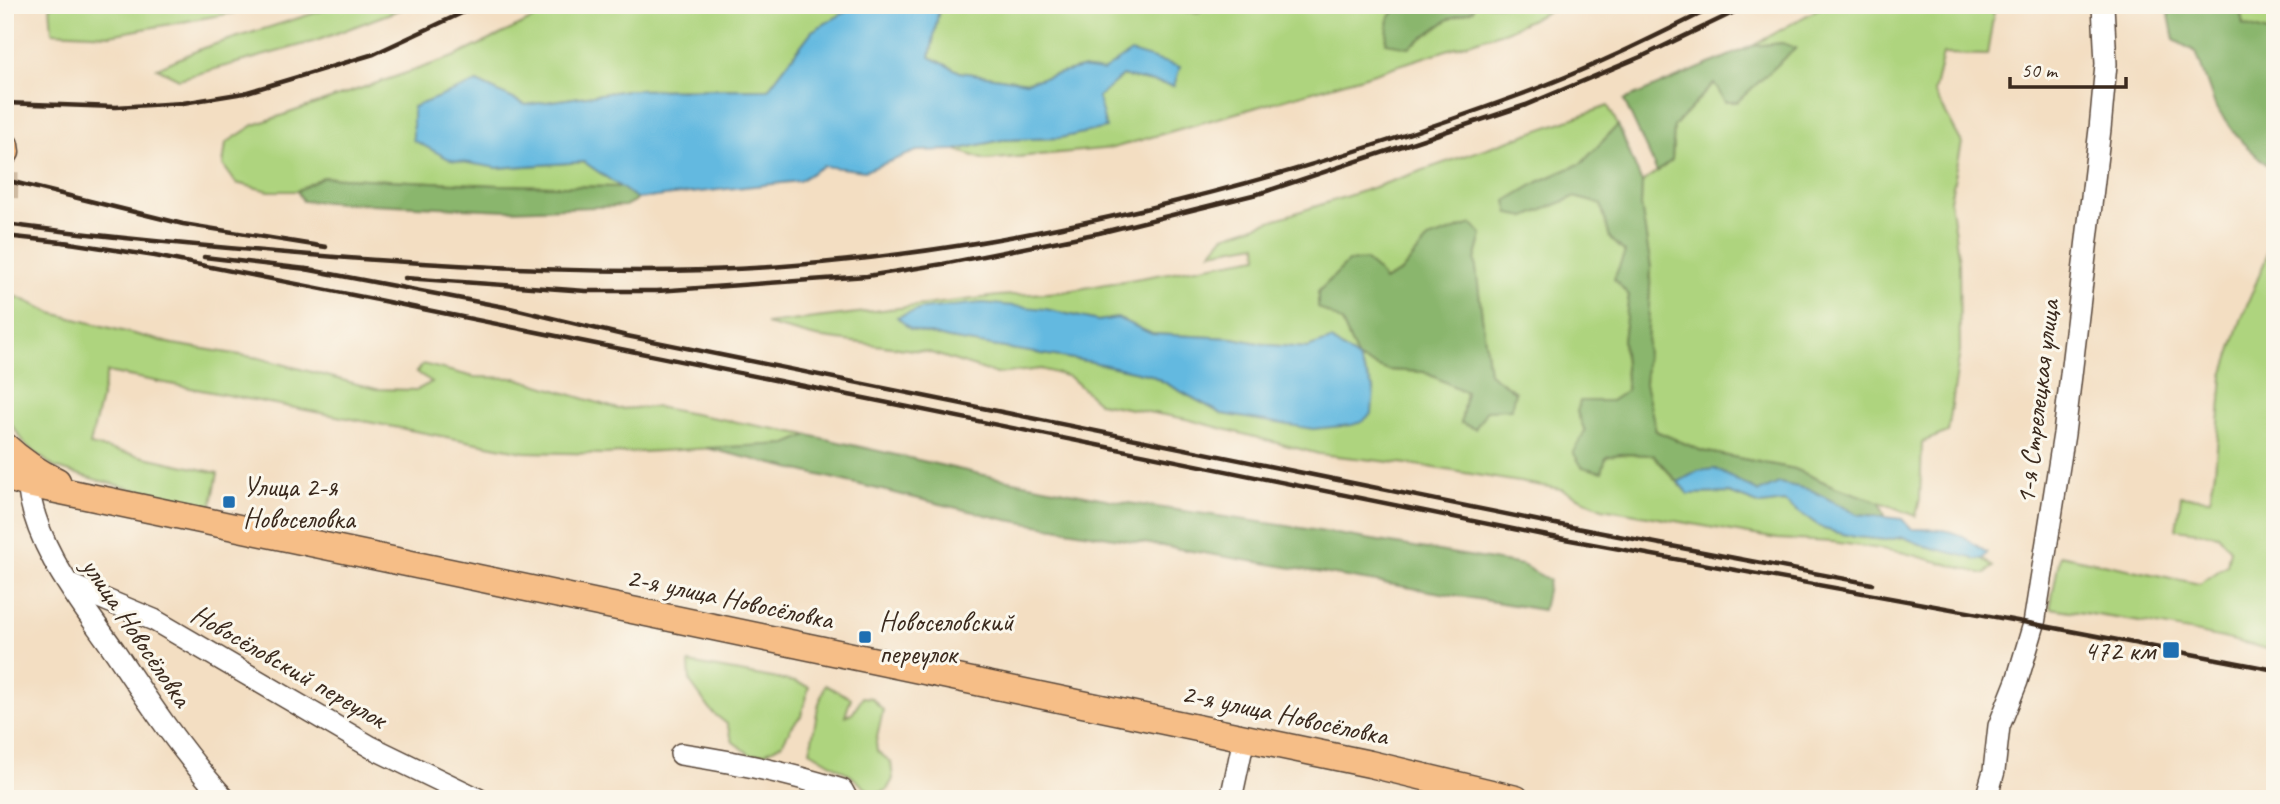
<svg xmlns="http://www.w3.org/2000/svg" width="2280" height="804" font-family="Caveat,sans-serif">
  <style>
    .green { fill: #aed47e; stroke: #747f4e; stroke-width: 2; fill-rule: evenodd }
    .forest { fill: #8ab66d; stroke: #627046; stroke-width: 2 }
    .water { fill: #64b9e0; stroke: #50727f; stroke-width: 2 }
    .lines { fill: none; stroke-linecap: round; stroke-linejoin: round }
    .major-tunnel { stroke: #cebaa1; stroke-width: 26; stroke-dasharray: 26 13; stroke-linecap: butt }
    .minor-casing { stroke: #574537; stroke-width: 24 }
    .major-casing { stroke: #574537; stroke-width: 29 }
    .minor { stroke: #fff; stroke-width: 21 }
    .major { stroke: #f6be87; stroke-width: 26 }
    .rail { stroke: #3b2a1e; stroke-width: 4.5 }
    .poi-dot { fill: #1f6fb2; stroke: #fbf7ec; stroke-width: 2.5 }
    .labels { text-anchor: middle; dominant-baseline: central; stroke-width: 6; stroke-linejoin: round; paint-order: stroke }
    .street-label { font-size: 28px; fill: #3b2a1e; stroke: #fbf7ec }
    .poi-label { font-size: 28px; fill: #3b2a1e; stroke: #fbf7ec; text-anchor: start }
  </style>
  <rect width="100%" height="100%" fill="#fbf7ec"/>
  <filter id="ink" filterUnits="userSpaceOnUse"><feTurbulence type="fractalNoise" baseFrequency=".0143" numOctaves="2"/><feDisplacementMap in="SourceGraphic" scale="14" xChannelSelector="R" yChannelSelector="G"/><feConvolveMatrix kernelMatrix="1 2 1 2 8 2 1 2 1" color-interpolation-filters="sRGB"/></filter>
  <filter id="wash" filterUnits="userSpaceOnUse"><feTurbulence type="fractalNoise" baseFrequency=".00686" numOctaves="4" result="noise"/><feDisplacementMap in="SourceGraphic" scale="28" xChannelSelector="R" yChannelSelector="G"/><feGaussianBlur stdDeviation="1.57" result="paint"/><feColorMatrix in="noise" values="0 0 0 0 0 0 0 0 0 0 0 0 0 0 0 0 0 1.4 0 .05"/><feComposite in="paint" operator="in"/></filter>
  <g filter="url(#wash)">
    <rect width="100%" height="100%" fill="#f3dec2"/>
    <g class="green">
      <path d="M50,5H258L232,13L110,35L52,32Z"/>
      <path d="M340,5H412L316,41L179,79L157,68L203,48Z"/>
      <path d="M562,5H858L812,31L768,89L627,90L526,105L477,82L497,168L584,162L621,187L498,185L323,177L297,191H269L236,183L223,165L226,143L254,125L456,56Z"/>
      <path d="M922,5H1175L1176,11L1199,12L1207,5H1399L1389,18L1409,47L1449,19L1473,10L1474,5H1562L1506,31L1359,78L1113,148L985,160L956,150L1002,140L1060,138L1105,128L1097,97L1122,76L1174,86L1081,68L1027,82L960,72L930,57L939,9Z"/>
      <path d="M1825,5H1995L1987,55L1943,54L1934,92L1962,143L1950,200L1959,262L1960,351L1948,432L1922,442L1920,499L1916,516L1880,502L1835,487L1795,469L1702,451L1656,431L1645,384L1651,268L1641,206L1642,183L1672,160L1674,126L1714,83L1783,43L1752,46Z"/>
      <path d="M2239,5H2275V34L2243,25Z"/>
      <path d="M1608,106L1618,125L1582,163L1538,182L1526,217L1574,197L1601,204L1610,238L1625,252L1615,279L1629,295L1623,340L1627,391L1611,401L1577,412L1585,431L1606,457L1620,454L1653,455L1688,494L1729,493L1761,505L1784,502L1824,529L1855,537L1886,540L1903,537L1925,546L1983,559L1993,567L1984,574L1901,552L1832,542L1777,539L1602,508L1561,489L1416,465L1319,454L1186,419L1099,403L1070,377L1041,369L997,374L928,352L816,337L766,324L998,296L1062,292L1258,257L1257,244L1211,252L1224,236L1363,191ZM1482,235L1475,260L1489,373L1515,392L1461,423L1466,392L1424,372L1386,370L1358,359L1342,322L1378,271L1383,281L1401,272L1429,239ZM1045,309L1098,321L1117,318L1152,334L1233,338L1269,345L1307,348L1331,340L1358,359L1374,390L1262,419L1222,414L1151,375L1092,362L949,339L910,329Z"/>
      <path d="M2275,219V651C2202,631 2125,619 2050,608L2060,555L2200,584L2227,565L2230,549L2218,535L2176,529L2181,496L2210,499L2215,471L2223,376L2242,317L2265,261Z"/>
      <path d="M5,294L20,298L52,313L173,344L259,358L376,389L417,390L432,382L416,372L423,364L474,377L516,378L618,409L656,407L808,435L787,444L605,454L524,452L107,372L90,445L218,473L211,508L97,480L54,467L27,446L11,424L5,406Z"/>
      <path d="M689,663L795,682L809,687L801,716L792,726L782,744L765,753L751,755L733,742L727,724L712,712L690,682Z"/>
      <path d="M825,685L851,698L845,716L853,713L862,697L872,698L883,710L876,742L877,751L891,762L893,779L887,790L874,795L850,775L810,751L818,707Z"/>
    </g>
    <g class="forest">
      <path d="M1399,5H1474L1473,10L1449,19L1409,47L1386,43L1389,18Z"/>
      <path d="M2167,5H2239L2243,25L2275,34V172L2243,143L2216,108L2196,52L2174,40Z"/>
      <path d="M1783,43L1796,48L1737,102H1725L1714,83L1674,126L1672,160L1657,172L1624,100L1752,46Z"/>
      <path d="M1618,125L1642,183L1641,206L1651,268L1645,384L1656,431L1702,451L1795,469L1835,487L1880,502L1885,516L1857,514L1811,490L1780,483L1759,492L1715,469L1698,471L1678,482L1653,455L1620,454L1606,457L1602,472L1582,467L1573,452L1585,431L1577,412L1580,401H1611L1627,390L1623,340L1629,295L1614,279L1625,252L1610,238L1601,204L1574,197L1526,217L1509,214L1506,201L1538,182L1582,163Z"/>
      <path d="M323,177L498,185L621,187L638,199L625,206L507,210L303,201L297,191Z"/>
      <path d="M1472,224L1482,235L1475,260L1489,373L1515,392L1511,409L1487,410L1475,429L1461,423L1466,392L1424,372L1386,370L1358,359L1342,322L1318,307V292L1348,262L1365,260L1378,271L1384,281L1401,272L1428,239Z"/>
      <path d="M808,435L993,477L1121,502L1301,528L1522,565L1549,580L1543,610L1007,520L706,448L787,444Z"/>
    </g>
    <g class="water">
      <path d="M858,5H922L939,9L930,57L960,72L1027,82L1081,68L1103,71L1131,52L1180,67L1174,86L1122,76L1098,97L1106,128L1060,138L1002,140L956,150L917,151L865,171L823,166L799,181L638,199L584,162L497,168L451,160L413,140V107L477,82L526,105L627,90L768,89L812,31Z"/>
      <path d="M983,303L1045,309L1098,321L1117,318L1152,334L1233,338L1269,345L1307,348L1331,340L1358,359L1374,390L1372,413L1363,421L1352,425L1313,429L1222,414L1151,375L1092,362L949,339L910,329L897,317L922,309Z"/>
      <path d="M1715,469L1759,492L1779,483L1811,490L1857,514L1902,519L1911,529C1950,529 1955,529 1987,553L1983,559H1975L1925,546L1903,537L1886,540L1855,537L1824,529L1784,502L1761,505L1729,493L1688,494L1678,482L1698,471Z"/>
    </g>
  </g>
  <g filter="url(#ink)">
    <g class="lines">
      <path class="major-tunnel" d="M5,198L6,152"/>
      <g class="minor-casing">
        <g id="minor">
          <path d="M28,484C35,548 80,601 116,653C149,703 184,755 225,799"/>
          <path d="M70,585L154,620L371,747L478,799"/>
          <path d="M681,754C736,762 789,773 842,790L847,799"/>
          <path d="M1231,799L1244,738"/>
          <path d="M1986,799L1994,771L1999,726L2017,681L2034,624L2064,434L2100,129L2106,64L2103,5"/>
        </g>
      </g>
      <g class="major-casing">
        <g id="major">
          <path d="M5,145L6,152"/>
          <path d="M5,446C21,461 37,472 57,481"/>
          <path d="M5,477L28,484L1370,764L1516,799"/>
        </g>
      </g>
      <use href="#minor" class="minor"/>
      <use href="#major" class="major"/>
      <g class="rail">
        <path d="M5,103L116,107L183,103L244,93L374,54L479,5"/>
        <path d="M5,180L183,224L326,247"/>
        <path d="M5,224C119,239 233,249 348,258C489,268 630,276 771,267C1023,250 1280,183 1517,96C1586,71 1652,38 1718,5"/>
        <path d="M5,236L71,243"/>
        <path d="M63,242L155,256L378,300L1548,536L2034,624L2275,670"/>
        <path d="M204,257L315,270"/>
        <path d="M305,269L510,308L627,336L1550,523L1872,584"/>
        <path d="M405,278L586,291H657L867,276L943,264L1099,233L1261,193L1526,105L1645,55L1749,5"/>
      </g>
    </g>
  </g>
  <g class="poi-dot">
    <rect x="222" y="495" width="14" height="14" rx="3.5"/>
    <rect x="858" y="630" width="14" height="14" rx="3.5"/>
    <rect x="2162" y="641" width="18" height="18" rx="3.5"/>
  </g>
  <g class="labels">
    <g class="street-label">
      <text transform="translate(2037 402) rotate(-83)">1-я Стрелецкая улица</text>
      <text transform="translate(730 598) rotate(12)">2-я улица Новосёловка</text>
      <text transform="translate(137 632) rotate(56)">улица Новосёловка</text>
      <text transform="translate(289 666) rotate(30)">Новосёловский переулок</text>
      <text transform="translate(1285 714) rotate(12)">2-я улица Новосёловка</text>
    </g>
    <g class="poi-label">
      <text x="243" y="486">Улица 2-я<tspan x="243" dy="32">Новоселовка</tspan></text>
      <text x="879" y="621">Новоселовский<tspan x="879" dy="32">переулок</tspan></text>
      <text x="2155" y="650" text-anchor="end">472 км</text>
    </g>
  </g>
  <rect width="2280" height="804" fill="none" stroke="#fbf7ec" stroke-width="28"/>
  <path d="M2010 77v10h116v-10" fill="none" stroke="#3b2a1e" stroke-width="3.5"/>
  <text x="2021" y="77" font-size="21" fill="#3b2a1e" stroke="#fbf7ec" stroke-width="5" paint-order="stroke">50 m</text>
</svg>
